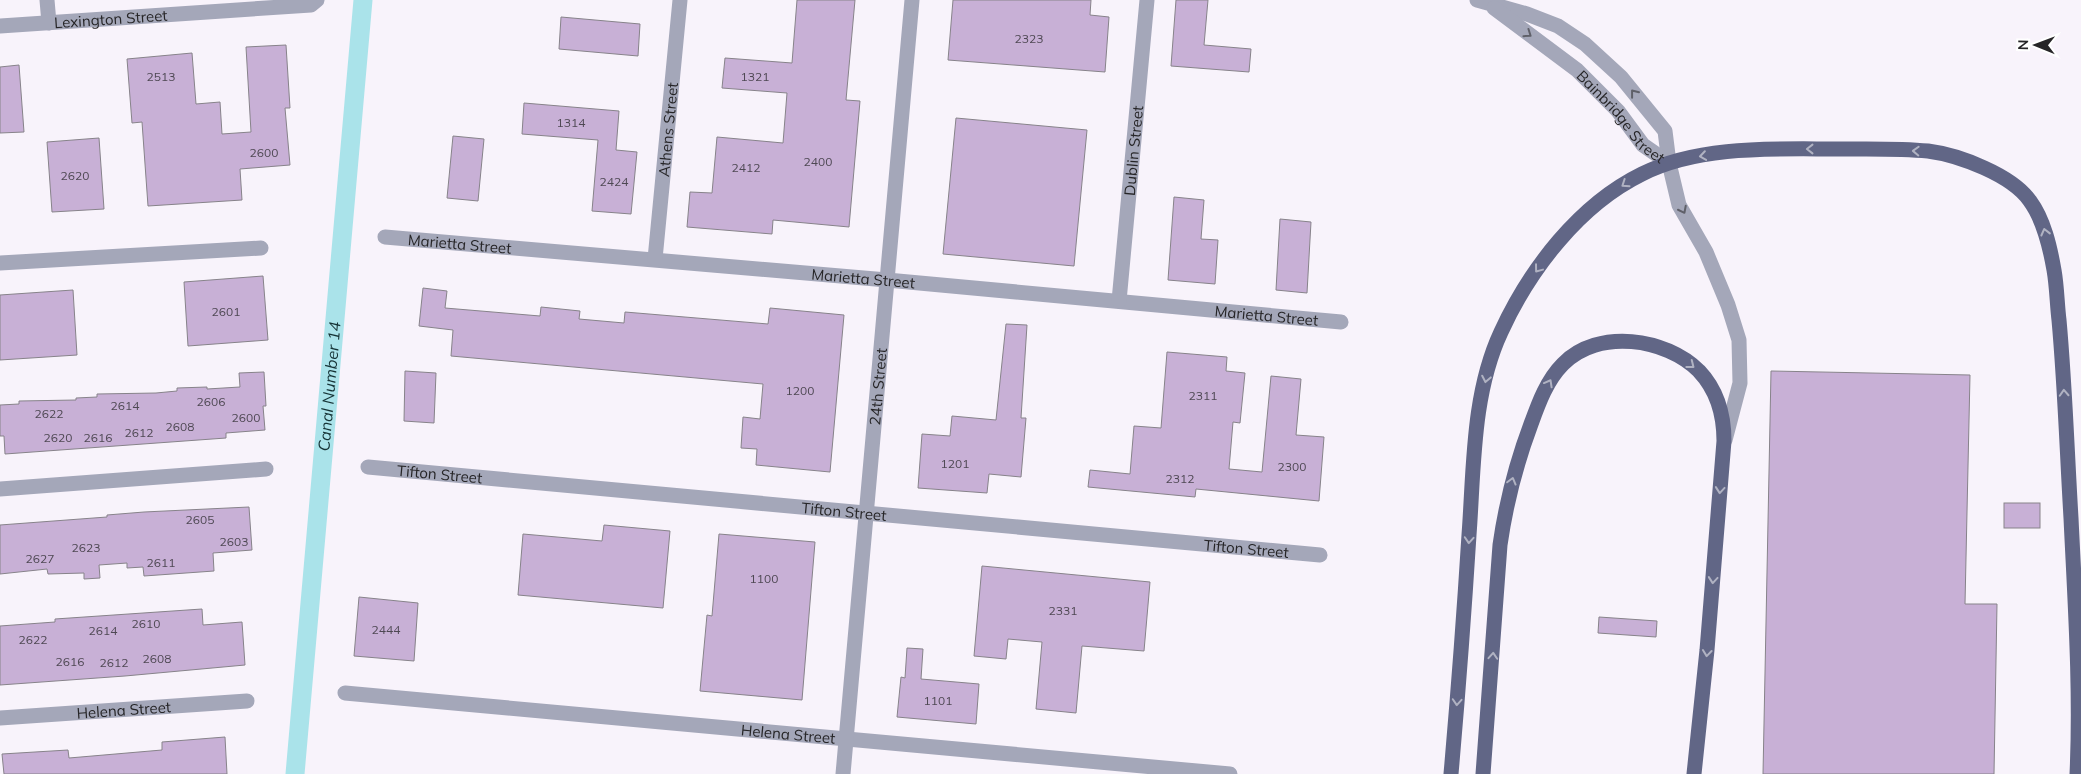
<svg xmlns="http://www.w3.org/2000/svg" width="2081" height="774" font-family="Mulish,sans-serif">
  <style>
    .lines { fill: none; stroke-linecap: round; stroke-linejoin: round }
    .canal { stroke: #aae3ea; stroke-width: 19 }
    .building { fill: #c8b0d6; stroke: #87838a }
    .minor { stroke: #a4a7b9; stroke-width: 15 }
    .major { stroke: #616686; stroke-width: 15 }
    .oneway { stroke: #5f6069 }
    .oneway2 { stroke: #b0b2c2 }
    .labels { text-anchor: middle; dominant-baseline: central; stroke-width: 4; stroke-linejoin: round; paint-order: stroke }
    .number-label { font-size: 12px; fill: #4e4853 }
    .street-label { font-size: 15px; fill: #262527; stroke: #fff }
    .water-label { font-size: 16px; font-style: italic; fill: #163336; stroke: #fff }
  </style>
  <rect width="100%" height="100%" fill="#f8f3fb"/>
  <g class="lines">
    <path class="canal" id="s1" d="M295,774L363,0"/>
  </g>
  <g class="building">
    <path d="M797,0H855L846,100L860,101L849,227L773,220L772,234L687,227L690,192L712,193L717,137L783,143L787,93L722,88L725,58L792,63Z"/>
    <path d="M953,0H1091L1090,15L1109,17L1105,72L948,60Z"/>
    <path d="M1176,0H1208L1204,45L1251,49L1249,72L1171,66Z"/>
    <path d="M561,17L640,24L638,56L559,49Z"/>
    <path d="M286,45L290,108H285L290,165L240,169L242,200L148,206L142,122L132,123L127,59L192,53L196,104L220,102L222,134L251,132L246,47Z"/>
    <path d="M19,65L24,132L0,133V67Z"/>
    <path d="M524,103L619,111L616,150L637,152L631,214L592,211L598,140L522,134Z"/>
    <path d="M956,118L1087,130L1074,266L943,254Z"/>
    <path d="M453,136L484,139L478,201L447,198Z"/>
    <path d="M99,138L104,209L52,212L47,142Z"/>
    <path d="M1174,197L1204,200L1201,239L1218,240L1215,284L1168,280Z"/>
    <path d="M1280,219L1311,222L1307,293L1276,290Z"/>
    <path d="M263,276L268,340L188,346L184,282Z"/>
    <path d="M423,288L447,291L445,308L540,316L541,307L580,311L579,319L624,323L625,312L768,324L770,308L844,315L830,472L756,465L757,449L741,448L743,417L760,419L763,384L451,356L453,330L419,326Z"/>
    <path d="M73,290L77,355L0,360V295Z"/>
    <path d="M1006,324L1027,325L1021,418H1026L1021,477L989,474L987,493L918,488L922,434L950,436L952,416L996,420Z"/>
    <path d="M1167,352L1227,357L1226,371L1245,373L1240,423L1233,422L1229,469L1262,472L1271,376L1301,379L1296,435L1324,437L1319,501L1196,489L1195,497L1088,487L1090,470L1130,474L1134,426L1161,428Z"/>
    <path d="M405,371L436,373L434,423L404,421Z"/>
    <path d="M1771,371L1970,375L1965,604H1997L1994,774H1763Z"/>
    <path d="M264,372L266,406H263L265,430L226,433V438L5,454L4,436H0V405L19,404V401L76,400V398L97,397V394L156,393L177,391V388L207,387V389L240,387L239,373Z"/>
    <rect x="2004" y="503" width="36" height="25"/>
    <path d="M249,507L252,550L213,553L214,571L144,576L143,567L127,568V563L99,565L100,578L84,579V573L48,574L47,569L0,574V525L107,517V515L144,512Z"/>
    <path d="M604,525L670,531L663,608L518,595L523,534L602,541Z"/>
    <path d="M719,534L815,542L802,700L700,691L707,615L712,616Z"/>
    <path d="M982,566L1150,582L1144,651L1082,646L1076,713L1036,709L1042,642L1008,639L1006,659L974,656Z"/>
    <path d="M359,597L418,603L414,661L354,656Z"/>
    <path d="M202,609L203,625L242,622L245,665L125,676L0,685V626L55,622V619Z"/>
    <path d="M1599,617L1657,621L1656,637L1598,633Z"/>
    <path d="M907,648L923,649L921,679L979,684L976,724L897,717L901,677L905,678Z"/>
    <path d="M225,737L227,774H4L2,754L68,750L69,758L162,750V742Z"/>
  </g>
  <g class="lines">
    <g class="minor">
      <path d="M47,0L49,23"/>
      <path d="M1477,0L1527,14L1558,26L1585,44L1621,77L1665,131L1669,163L1679,205L1706,252L1728,305L1739,340L1740,383L1725,440"/>
      <path id="s2" d="M1494,8L1577,70L1618,111L1643,145L1669,163"/>
      <path id="s3" d="M0,26L311,5L317,0"/>
      <path id="s4" d="M385,237L887,280L1341,322"/>
      <path id="s5" d="M655,259L680,0"/>
      <path d="M0,263L261,248"/>
      <path id="s6" d="M1119,301L1147,0"/>
      <path id="s7" d="M368,467L1320,555"/>
      <path d="M0,489L266,469"/>
      <path id="s8" d="M345,693L1230,774"/>
      <path id="s9" d="M0,718L247,701"/>
      <path id="s10" d="M843,774L912,0"/>
    </g>
    <g class="major">
      <path d="M1451,774C1458,694 1464,615 1469,535C1474,468 1472,394 1501,332C1530,269 1579,205 1642,174C1699,145 1775,149 1837,149C1867,149 1898,148 1928,151C1959,155 2012,175 2030,201C2044,220 2050,247 2054,270C2057,287 2057,304 2059,320C2065,386 2067,452 2071,518C2075,603 2081,690 2077,774"/>
      <path d="M1483,774L1500,545C1506,503 1516,464 1531,424C1539,402 1547,380 1563,364C1598,328 1666,338 1699,371C1717,390 1724,416 1724,441L1707,650L1694,774"/>
    </g>
  </g>
  <defs><path id="oneway-chevron" d="M-2-3.5L2.5 0L-2 3.5" fill="none" stroke-width="1.6" stroke-linecap="round" stroke-linejoin="round" transform="scale(1.25)"/></defs>
  <g class="oneway">
    <use href="#oneway-chevron" transform="translate(1528 34) rotate(35)"/>
    <use href="#oneway-chevron" transform="translate(1634 93) rotate(-128)"/>
    <use href="#oneway-chevron" transform="translate(1683 210) rotate(63)"/>
  </g>
  <g class="oneway2">
    <use href="#oneway-chevron" transform="translate(1810 149) rotate(-180)"/>
    <use href="#oneway-chevron" transform="translate(1916 151) rotate(-178)"/>
    <use href="#oneway-chevron" transform="translate(1703 156) rotate(172)"/>
    <use href="#oneway-chevron" transform="translate(1625 184) rotate(146)"/>
    <use href="#oneway-chevron" transform="translate(2045 232) rotate(-104)"/>
    <use href="#oneway-chevron" transform="translate(1538 269) rotate(127)"/>
    <use href="#oneway-chevron" transform="translate(1691 365) rotate(38)"/>
    <use href="#oneway-chevron" transform="translate(1486 379) rotate(101)"/>
    <use href="#oneway-chevron" transform="translate(1549 383) rotate(-61)"/>
    <use href="#oneway-chevron" transform="translate(2064 393) rotate(-93)"/>
    <use href="#oneway-chevron" transform="translate(1512 481) rotate(-75)"/>
    <use href="#oneway-chevron" transform="translate(1720 490) rotate(95)"/>
    <use href="#oneway-chevron" transform="translate(1469 540) rotate(94)"/>
    <use href="#oneway-chevron" transform="translate(1713 580) rotate(95)"/>
    <use href="#oneway-chevron" transform="translate(1707 653) rotate(96)"/>
    <use href="#oneway-chevron" transform="translate(1493 656) rotate(-86)"/>
    <use href="#oneway-chevron" transform="translate(1457 702) rotate(94)"/>
  </g>
  <g class="labels">
    <g class="number-label">
      <text x="1029" y="38">2323</text>
      <text x="161" y="76">2513</text>
      <text x="755" y="76">1321</text>
      <text x="571" y="122">1314</text>
      <text x="264" y="152">2600</text>
      <text x="818" y="161">2400</text>
      <text x="746" y="167">2412</text>
      <text x="75" y="175">2620</text>
      <text x="614" y="181">2424</text>
      <text x="226" y="311">2601</text>
      <text x="800" y="390">1200</text>
      <text x="1203" y="395">2311</text>
      <text x="211" y="401">2606</text>
      <text x="125" y="405">2614</text>
      <text x="49" y="413">2622</text>
      <text x="246" y="417">2600</text>
      <text x="180" y="426">2608</text>
      <text x="139" y="432">2612</text>
      <text x="58" y="437">2620</text>
      <text x="98" y="437">2616</text>
      <text x="955" y="463">1201</text>
      <text x="1292" y="466">2300</text>
      <text x="1180" y="478">2312</text>
      <text x="200" y="519">2605</text>
      <text x="234" y="541">2603</text>
      <text x="86" y="547">2623</text>
      <text x="40" y="558">2627</text>
      <text x="161" y="562">2611</text>
      <text x="764" y="578">1100</text>
      <text x="1063" y="610">2331</text>
      <text x="146" y="623">2610</text>
      <text x="386" y="629">2444</text>
      <text x="103" y="630">2614</text>
      <text x="33" y="639">2622</text>
      <text x="157" y="658">2608</text>
      <text x="70" y="661">2616</text>
      <text x="114" y="662">2612</text>
      <text x="938" y="700">1101</text>
    </g>
    <g class="street-label">
      <text stroke="none"><textPath href="#s3" startOffset="111">Lexington Street</textPath></text>
      <text stroke="none"><textPath href="#s2" startOffset="168">Bainbridge Street</textPath></text>
      <text stroke="none"><textPath href="#s5" startOffset="130">Athens Street</textPath></text>
      <text stroke="none"><textPath href="#s6" startOffset="151">Dublin Street</textPath></text>
      <text stroke="none"><textPath href="#s4" startOffset="75">Marietta Street</textPath></text>
      <text stroke="none"><textPath href="#s4" startOffset="480">Marietta Street</textPath></text>
      <text stroke="none"><textPath href="#s4" startOffset="885">Marietta Street</textPath></text>
      <text stroke="none"><textPath href="#s10" startOffset="389">24th Street</textPath></text>
      <text stroke="none"><textPath href="#s7" startOffset="72">Tifton Street</textPath></text>
      <text stroke="none"><textPath href="#s7" startOffset="478">Tifton Street</textPath></text>
      <text stroke="none"><textPath href="#s7" startOffset="882">Tifton Street</textPath></text>
      <text stroke="none"><textPath href="#s9" startOffset="124">Helena Street</textPath></text>
      <text stroke="none"><textPath href="#s8" startOffset="445">Helena Street</textPath></text>
    </g>
    <g class="water-label">
      <text stroke="none"><textPath href="#s1" startOffset="389">Canal Number 14</textPath></text>
    </g>
  </g>
  <g transform="translate(2036 45) rotate(271)" stroke="#ffffff" stroke-width="4" paint-order="stroke">
  <path d="M0-4L9 19L0 12L-9 19Z" fill="#262527"/>
  <text y="-8" font-size="14" font-weight="bold" text-anchor="middle" fill="#262527">N</text>
  </g>
</svg>
